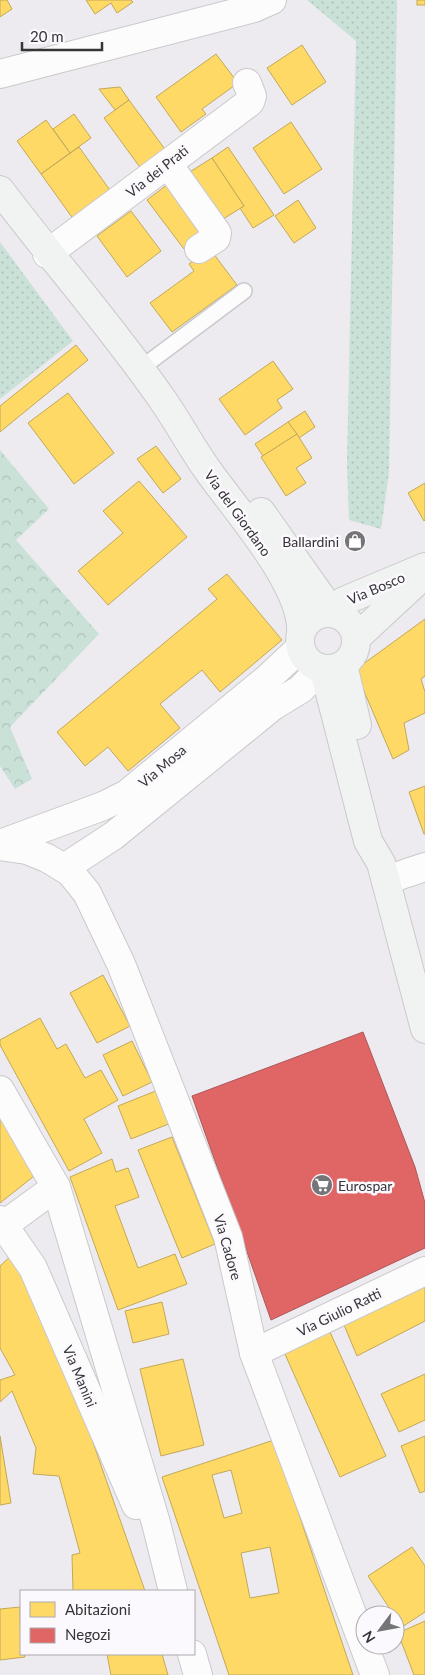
<svg xmlns="http://www.w3.org/2000/svg" width="425" height="1675" font-family="Lato,sans-serif">
  <style>
    .grass { fill: url(#grass-dots) }
    .park { fill: url(#park-crowns) }
    .homes { fill: #ffd966; stroke: #c2a858; fill-rule: evenodd }
    .shops { fill: #e06666; stroke: #ad5758 }
    .lines { fill: none; stroke-linecap: round; stroke-linejoin: round }
    .lane-casing { stroke: #cac9cb; stroke-width: 18 }
    .street-casing { stroke: #cac9cb; stroke-width: 30 }
    .secondary-casing { stroke: #cac9cb; stroke-width: 30 }
    .lane { stroke: #fcfcfd; stroke-width: 15 }
    .street { stroke: #fcfcfd; stroke-width: 28 }
    .secondary { stroke: #f1f3f2; stroke-width: 28 }
    .labels { text-anchor: middle; dominant-baseline: central; stroke-width: 5; stroke-linejoin: round; paint-order: stroke }
    .street-label { font-size: 14px; fill: #353436; stroke: #fbf8fe }
    .poi-label { font-size: 14px; fill: #353436; stroke: #fbf8fe; text-anchor: end }
  </style>
  <defs>
    <pattern id="grass-dots" width="8" height="8" patternUnits="userSpaceOnUse" patternTransform="scale(1.25)"><rect width="8" height="8" fill="#cae1d7"/><path d="M2 2h.1M6 6h.1" fill="none" stroke="#aec2b9" stroke-width="1.8" stroke-linecap="round"/></pattern>
    <pattern id="park-crowns" width="20" height="18" patternUnits="userSpaceOnUse" patternTransform="scale(1.25)"><rect width="20" height="18" fill="#cae1d7"/><path d="M2 6a3 3 0 1 1 6 0M12 15a3 3 0 1 1 6 0" fill="none" stroke="#aec2b9"/></pattern>
  </defs>
  <rect width="100%" height="100%" fill="#edebef"/>
  <g class="grass">
    <path d="M307,0H397L389,472L381,529L349,520L347,464L356,41Z"/>
    <path d="M0,242L73,341L0,399Z"/>
  </g>
  <path class="park" d="M0,450L49,509L16,540L99,634L10,727L32,779L15,789L0,766Z"/>
  <g class="homes">
    <path d="M0,0H7L12,9L0,17Z"/>
    <path d="M86,0H131L133,2L117,13L111,3L95,14Z"/>
    <rect x="417" y="0" width="8" height="5"/>
    <path d="M302,45L326,82L292,105L267,68Z"/>
    <path d="M216,54L238,83L202,109L206,114L181,132L156,97Z"/>
    <path d="M120,87L129,100L115,110L99,89Z"/>
    <path d="M129,100L167,152L142,170L104,118Z"/>
    <path d="M74,114L91,138L70,153L53,129Z"/>
    <path d="M46,120L70,153L41,174L17,141Z"/>
    <path d="M291,122L322,169L284,194L253,148Z"/>
    <path d="M79,147L112,193L74,220L41,174Z"/>
    <path d="M228,147L274,215L253,228L240,208L244,206L212,158Z"/>
    <path d="M212,158L244,206L220,221L188,173Z"/>
    <path d="M168,184L205,233L184,249L147,200Z"/>
    <path d="M298,200L316,228L294,243L275,216Z"/>
    <path d="M131,211L161,251L127,277L97,236Z"/>
    <path d="M210,249L237,285L172,332L150,303L194,271L189,264Z"/>
    <path d="M76,345L88,360L0,432V406Z"/>
    <path d="M273,361L293,389L277,400L282,408L245,435L219,399Z"/>
    <path d="M68,393L114,453L74,484L28,423Z"/>
    <path d="M305,411L315,427L299,438L288,422Z"/>
    <path d="M288,422L297,434L263,456L255,444Z"/>
    <path d="M297,434L312,458L296,468L306,483L286,496L261,457Z"/>
    <path d="M156,446L181,479L163,493L137,459Z"/>
    <path d="M139,481L187,537L108,605L78,571L123,533L103,511Z"/>
    <path d="M425,483V520L424,521L408,493Z"/>
    <path d="M227,574L282,640L220,692L202,670L160,704L180,728L128,771L108,747L85,766L57,732L217,599L208,589Z"/>
    <path d="M425,619V676L421,679L425,692V713L404,723L409,750L393,759L355,670Z"/>
    <path d="M425,786V834H424L409,792Z"/>
    <path d="M103,975L130,1026L97,1043L70,993Z"/>
    <path d="M40,1018L57,1049L66,1044L85,1078L101,1070L118,1100L84,1119L102,1153L69,1171L0,1045V1040Z"/>
    <path d="M132,1041L152,1082L123,1096L103,1055Z"/>
    <path d="M158,1090L171,1123L131,1139L118,1106Z"/>
    <path d="M0,1115L43,1169L0,1203Z"/>
    <path d="M172,1137L215,1244L182,1258L138,1150Z"/>
    <path d="M112,1159L116,1172L128,1168L139,1197L115,1206L138,1268L175,1254L187,1284L118,1310L70,1177Z"/>
    <path d="M13,1254L89,1431L145,1591H73L72,1555L80,1553L59,1476L33,1474L36,1448L12,1391L0,1402V1380L15,1375L0,1348V1266Z"/>
    <path d="M425,1280V1321L357,1356L342,1320Z"/>
    <path d="M162,1302L169,1334L133,1343L125,1311Z"/>
    <path d="M330,1332L386,1456L340,1477L284,1352Z"/>
    <path d="M183,1359L204,1445L161,1456L140,1369Z"/>
    <path d="M425,1374V1420L399,1432L381,1394Z"/>
    <path d="M0,1436L11,1503L0,1505Z"/>
    <path d="M425,1436V1491L420,1493L401,1446Z"/>
    <path d="M274,1440L353,1675H229L162,1477ZM231,1470L242,1513L224,1518L212,1475ZM270,1547L279,1593L250,1598L241,1553Z"/>
    <path d="M412,1547L425,1566V1612L402,1627L368,1576Z"/>
    <path d="M20,1607L21,1654H24L25,1657L0,1660V1609Z"/>
    <path d="M425,1621V1675H414L398,1633Z"/>
    <path d="M107,1654H162L168,1675H111Z"/>
  </g>
  <path class="shops" d="M363,1032L415,1167L425,1203V1248L271,1320L192,1096Z"/>
  <g class="lines">
    <g class="lane-casing">
      <path id="lane" d="M140,369L244,291"/>
    </g>
    <g class="street-casing">
      <g id="street">
        <path d="M0,74L254,8L272,0"/>
        <path d="M168,164L217,233L216,238L199,249"/>
        <path d="M47,254L250,102L252,96L247,83"/>
        <path d="M0,844L103,806L127,794L268,678L300,648"/>
        <path d="M0,846L27,850L47,858L70,872L87,893L121,964L228,1237L254,1353L375,1675"/>
        <path d="M64,868L113,836L273,706L301,689L320,669"/>
        <path d="M386,880L425,867"/>
        <path d="M0,1090L56,1187L4,1225"/>
        <path d="M56,1187L156,1523L173,1591"/>
        <path d="M0,1220L33,1268L136,1505"/>
        <path d="M254,1353L425,1271"/>
        <path d="M192,1654L198,1675"/>
      </g>
    </g>
    <g class="secondary-casing">
      <g id="secondary">
        <path d="M0,190C53,260 112,327 162,399C179,423 192,449 209,472C236,510 302,584 301,630"/>
        <path d="M261,512L322,598L327,613"/>
        <circle cx="328" cy="641" r="28"/>
        <path d="M330,613L344,601L425,567"/>
        <path d="M356,638L425,574"/>
        <path d="M343,665L357,725"/>
        <path d="M324,670L368,841L381,863L425,1029"/>
      </g>
    </g>
    <use href="#lane" class="lane"/>
    <use href="#street" class="street"/>
    <use href="#secondary" class="secondary"/>
  </g>
  <defs>
    <g id="shop-disc" transform="scale(1.125)"><circle r="9.5" fill="#757477" stroke="#fbf8fe"/><path d="M-5-2.5h2.3a2.7 3.5 0 0 1 5.4 0H5L5.5 6h-11ZM-1.5-2.5h3a1.5 2.3 0 0 0-3 0Z" fill="#fff"/></g>
    <g id="supermarket-disc" transform="scale(1.125)"><circle r="9.5" fill="#757477" stroke="#fbf8fe"/><path d="M-6-5.5h2.5l.6 2H6L4.5 2H-2.5L-4.4-4H-6ZM-1.5 3.2a1.3 1.3 0 1 0 .1 0ZM3 3.2a1.3 1.3 0 1 0 .1 0Z" fill="#fff"/></g>
  </defs>
  <g fill-rule="evenodd">
    <use href="#shop-disc" x="355" y="541"/>
    <use href="#supermarket-disc" x="322" y="1185"/>
  </g>
  <g class="labels">
    <g class="street-label">
      <text transform="translate(157 171) rotate(-38)">Via dei Prati</text>
      <text transform="translate(238 513) rotate(54)">Via del Giordano</text>
      <text transform="translate(376 588) rotate(-23)">Via Bosco</text>
      <text transform="translate(162 766) rotate(-40)">Via Mosa</text>
      <text transform="translate(228 1247) rotate(74)">Via Cadore</text>
      <text transform="translate(339 1312) rotate(-26)">Via Giulio Ratti</text>
      <text transform="translate(80 1376) rotate(67)">Via Manini</text>
    </g>
    <g class="poi-label">
      <text x="339" y="541">Ballardini</text>
      <text x="338" y="1185" text-anchor="start">Eurospar</text>
    </g>
  </g>
  <rect x="20" y="1590" width="175" height="65" fill="#fbf8fe" stroke="#acaaae"/>
  <rect x="30" y="1602" width="25" height="15" fill="#ffd966" stroke="#acaaae"/>
  <text x="65" y="1615" font-size="15" fill="#353436">Abitazioni</text>
  <rect x="30" y="1628" width="25" height="15" fill="#e06666" stroke="#acaaae"/>
  <text x="65" y="1640" font-size="15" fill="#353436">Negozi</text>
  <g transform="translate(380 1630) rotate(238)"><circle r="24" fill="#fbf8fe" stroke="#acaaae"/>
  <path d="M0-4L9 19L0 12L-9 19Z" fill="#757477"/>
  <text y="-8" font-size="14" font-weight="bold" text-anchor="middle" fill="#353436">N</text>
  </g>
  <path d="M22 42v8h80v-8" fill="none" stroke="#353436" stroke-width="2.5"/>
  <text x="30" y="42" font-size="15" fill="#353436" stroke="#fbf8fe" stroke-width="4" paint-order="stroke">20 m</text>
</svg>
